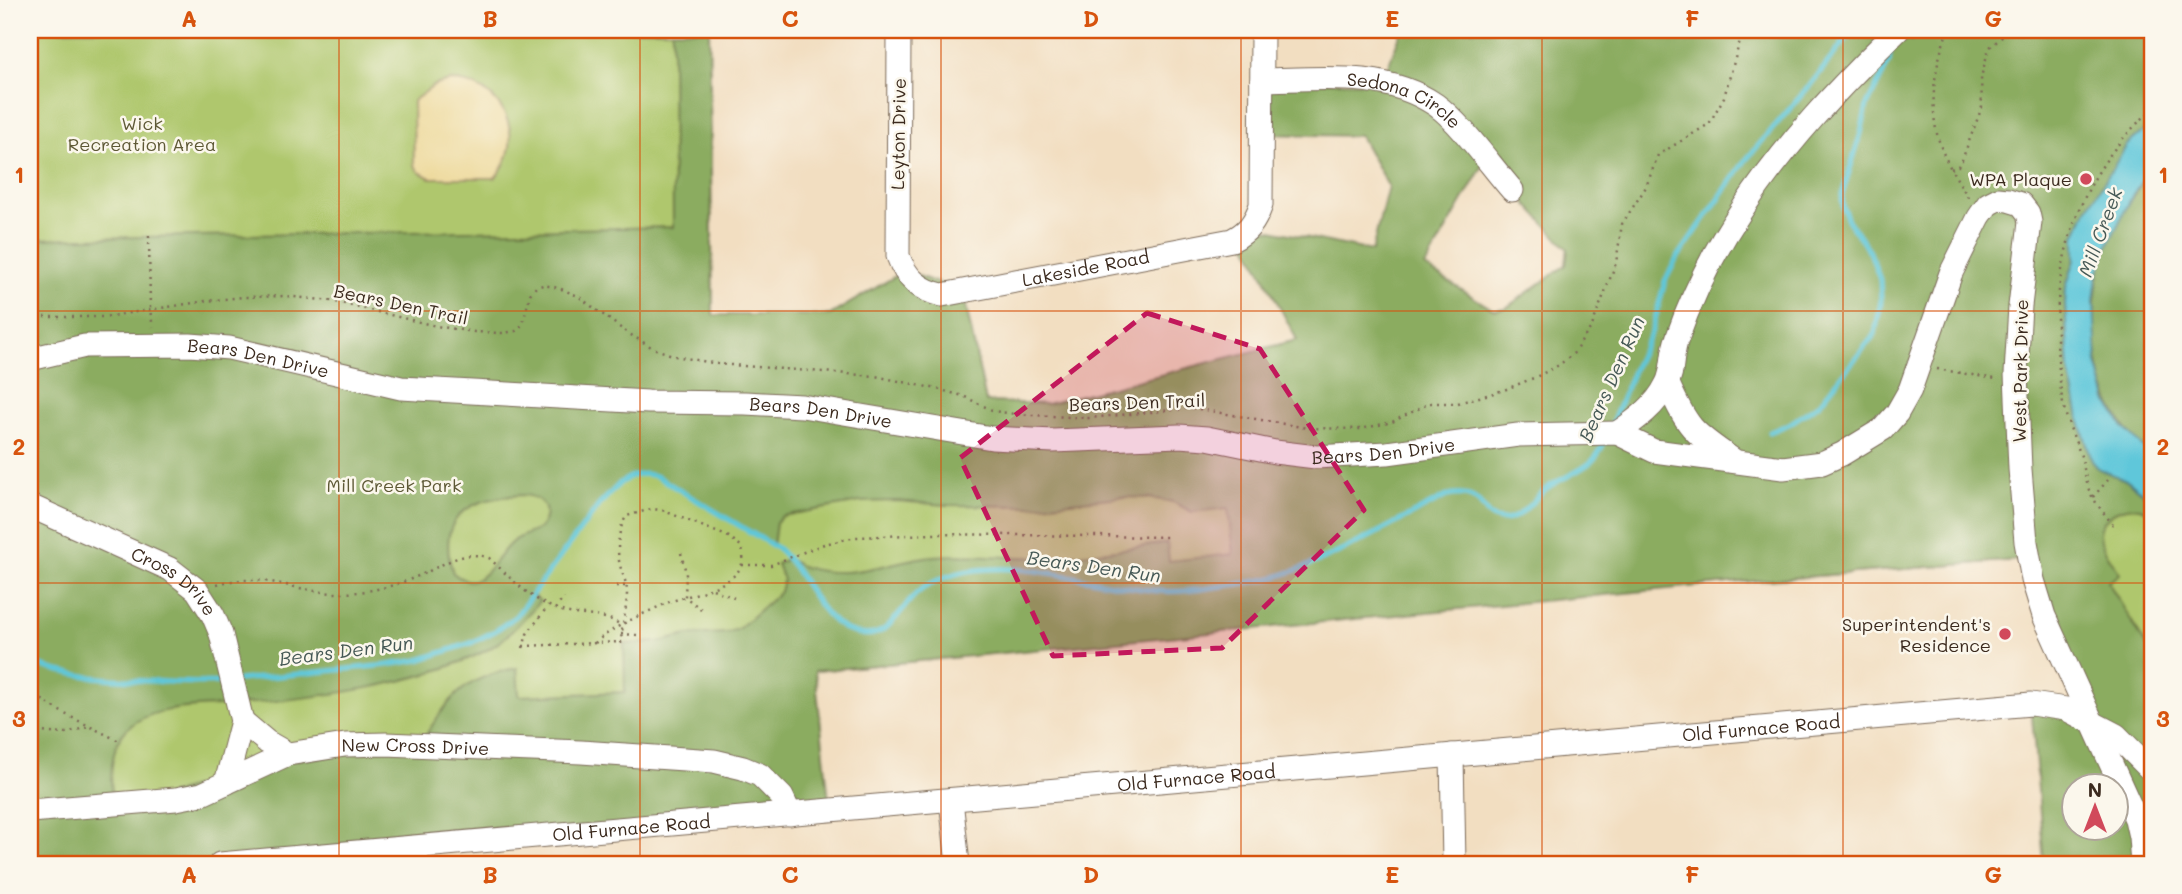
<svg xmlns="http://www.w3.org/2000/svg" width="2182" height="894" font-family="Mali,sans-serif">
  <style>
    .green { fill: #afc76d; stroke: #757846; stroke-width: 2; fill-rule: evenodd }
    .forest { fill: #8bac60; stroke: #636b3f; stroke-width: 2; fill-rule: evenodd }
    .sand { fill: #eeda9e; stroke: #94825e; stroke-width: 2 }
    .water { fill: #5ec7da; stroke: #4c787c; stroke-width: 2 }
    .lines { fill: none; stroke-linecap: round; stroke-linejoin: round }
    .stream { stroke: #5ec7da; stroke-width: 5 }
    .minor-casing { stroke: #7b6957; stroke-width: 25 }
    .path { stroke: #7b6957; stroke-width: 2.5; stroke-dasharray: 2 5; stroke-linecap: butt }
    .minor { stroke: #fff; stroke-width: 23 }
    .marked { fill: #c2185b; fill-opacity: 0.2; stroke: #c2185b; stroke-width: 5; stroke-dasharray: 14 9; stroke-linejoin: round }
    .grid { fill: none; stroke: #d7540e; stroke-width: 2; stroke-opacity: 0.55 }
    .poi-dot { fill: #d1495b; stroke: #fbf7ec; stroke-width: 2.5 }
    .labels { text-anchor: middle; dominant-baseline: central; stroke-width: 5; stroke-linejoin: round; paint-order: stroke }
    .street-label { font-size: 18px; fill: #3b2a1e; stroke: #fbf7ec }
    .park-label { font-size: 18px; fill: #5e5936; stroke: #fbf7ec }
    .poi-label { font-size: 18px; fill: #3b2a1e; stroke: #fbf7ec; text-anchor: end }
    .water-label { font-size: 19px; font-style: italic; fill: #465956; stroke: #fbf7ec }
    .neatline { fill: none; stroke: #d7540e; stroke-width: 2.5 }
    .grid-label { font-size: 23px; text-anchor: middle; font-weight: bold; fill: #d7540e }
  </style>
  <rect width="100%" height="100%" fill="#fbf7ec"/>
  <filter id="ink" filterUnits="userSpaceOnUse"><feTurbulence type="fractalNoise" baseFrequency=".0143" numOctaves="2"/><feDisplacementMap in="SourceGraphic" scale="14" xChannelSelector="R" yChannelSelector="G"/><feConvolveMatrix kernelMatrix="1 2 1 2 8 2 1 2 1" color-interpolation-filters="sRGB"/></filter>
  <filter id="wash" filterUnits="userSpaceOnUse"><feTurbulence type="fractalNoise" baseFrequency=".00686" numOctaves="4" result="noise"/><feDisplacementMap in="SourceGraphic" scale="28" xChannelSelector="R" yChannelSelector="G"/><feGaussianBlur stdDeviation="1.57" result="paint"/><feColorMatrix in="noise" values="0 0 0 0 0 0 0 0 0 0 0 0 0 0 0 0 0 1.4 0 .05"/><feComposite in="paint" operator="in"/></filter>
  <g filter="url(#wash)">
    <rect width="100%" height="100%" fill="#f2dec1"/>
    <path class="green" d="M30,30H709L713,315H830L904,271L963,292L986,402L1047,404L1325,333L1506,308L1566,265L1575,176L1443,30H2152V864H2044L2089,721L2029,559L1568,596L815,671L30,864ZM2074,786H2116V828H2074Z"/>
    <g class="forest">
      <path d="M672,30H709L713,315H830L904,271L963,292L986,402L1047,404L1297,340L1242,235L1252,226L1372,251L1388,186L1360,136L1261,134L1262,80L1381,83L1402,30H1906L1900,36L1912,40L1923,30H2152V124L2127,145L2086,211L2075,236V260L2066,287L2065,305L2069,370L2080,422L2092,461L2099,469L2128,481L2152,500V515C2137,499 2101,510 2100,534C2100,547 2114,563 2120,574L2108,582L2152,655V864H2044L2031,704L2089,721L2029,559L1740,582L815,671L830,810L220,864H30V239L673,227ZM1486,160L1568,249L1566,265L1506,308L1494,310L1425,267ZM645,474L656,476L773,546L776,523L782,516L860,502L896,501L947,505L1030,506L1121,497L1150,498L1173,502L1192,512L1228,508L1233,554L1169,561L1167,543C1126,549 1086,555 1045,557C1008,559 970,553 933,556C901,559 871,572 839,572C823,572 799,569 788,558L777,564L783,580L780,592L738,629L726,633L688,635L659,642L624,644L625,692L519,696L517,668C460,678 449,700 419,745L267,763L144,803L112,805C111,781 108,748 127,729C153,704 201,708 235,705C313,698 414,687 485,651C507,640 523,619 540,601L532,595L610,493C621,482 629,476 645,474ZM525,495C544,498 552,511 540,528C531,533 519,536 511,543C492,560 482,596 453,573C434,513 473,497 525,495ZM2074,786H2116V828H2074Z"/>
      <path d="M2152,169V456C2114,423 2099,389 2095,339C2090,268 2111,224 2152,169Z"/>
    </g>
    <path class="sand" d="M450,81C502,81 530,138 495,178H430L419,172L414,165L413,101L435,85Z"/>
    <path class="water" d="M2152,124V169L2133,194L2107,247L2097,277L2094,301L2097,363L2107,400L2122,426L2152,456V500L2129,481L2099,469L2092,461L2080,422L2069,370L2065,305L2066,287L2075,260V236L2086,211L2127,145Z"/>
    <g class="lines">
      <g class="stream">
        <path d="M1611,426L1636,363L1652,331L1665,281L1676,260L1745,161L1811,84L1853,30"/>
        <path d="M1770,432L1789,424L1819,404L1875,334L1881,301L1880,280L1870,252L1848,220L1843,207L1842,195L1861,133L1867,105L1889,62L1890,51"/>
        <path d="M30,662C69,677 107,679 148,681C174,682 200,684 225,682"/>
        <path d="M239,680L387,665L419,660L471,643L495,631L516,616L599,505L620,483L632,476L645,474L656,476L777,548C806,572 818,626 859,634C888,640 898,611 916,594C929,582 946,576 963,572C1030,560 1093,585 1158,591C1177,593 1198,590 1216,587C1237,584 1259,582 1279,576C1338,557 1392,524 1447,496C1489,488 1477,519 1502,520C1522,521 1535,495 1550,486C1563,477 1580,472 1592,461C1599,455 1602,447 1606,438"/>
      </g>
    </g>
  </g>
  <g filter="url(#ink)">
    <g class="lines">
      <g class="minor-casing">
        <g id="minor">
          <path id="s1" d="M899,30L898,256C906,278 919,290 942,295L1232,240C1248,232 1255,222 1261,205L1262,30"/>
          <path id="s2" d="M1262,80C1320,79 1385,70 1436,105C1462,124 1490,165 1512,190"/>
          <path id="s3" d="M30,359L85,346L190,345L229,348L401,388L648,402L745,403L802,406L992,438L1053,441L1179,436L1207,438L1275,452L1316,457L1387,453L1518,435L1617,433L1654,451L1783,468L1822,463L1842,454L1883,429L1897,413L1910,390L1951,273L1979,217L1988,204L1998,199L2008,200L2021,204L2028,213L2030,222L2020,306L2016,374L2020,469L2026,542L2033,580L2044,616L2136,819L2140,837L2142,864"/>
          <path d="M1668,384C1687,427 1692,432 1732,459"/>
          <path d="M1617,433C1636,420 1656,406 1666,385C1674,372 1671,353 1677,339C1693,293 1714,251 1741,211C1785,144 1841,85 1898,30"/>
          <path id="s4" d="M30,506L170,569L197,590L213,615L221,634L242,721L226,783"/>
          <path d="M242,721L267,742L288,754"/>
          <path d="M1452,755L1454,864"/>
          <path d="M951,800L958,864"/>
          <path id="s5" d="M30,811L176,799L202,794L288,754L345,745L386,744L581,752L714,761L743,768L760,775L782,797L790,814"/>
          <path id="s6" d="M220,864L2031,704L2066,709L2116,735L2152,771"/>
        </g>
      </g>
      <g class="path">
        <path d="M1948,30C1935,64 1928,105 1939,141C1945,162 1958,180 1969,199"/>
        <path d="M1951,169L1958,166L1962,160L1982,107L1981,77L1989,48L2010,30"/>
        <path d="M149,236L150,310L153,327"/>
        <path d="M30,317H104L206,301L244,297L286,296L332,301L436,326L474,332L503,333L516,331L523,324L530,294L536,287L543,285L559,288L578,296L626,332L653,348L675,356L718,364L875,376L937,389L963,396L994,411L1015,414L1089,418L1193,408L1307,428L1361,429L1392,422L1430,403H1458L1504,390L1536,377L1559,365L1573,354L1592,326L1616,263L1622,224L1646,187L1658,155L1709,124L1724,97L1743,30"/>
        <path d="M1937,369L1996,379"/>
        <path d="M2093,497L2108,480"/>
        <path d="M2113,525C2105,514 2094,502 2089,490C2085,478 2084,465 2080,453C2074,438 2068,424 2064,408C2060,392 2060,376 2058,360C2051,263 2077,174 2152,110"/>
        <path d="M681,553L686,573L685,597L701,609"/>
        <path d="M742,565H771L824,544L856,537L935,534L1170,537"/>
        <path d="M217,584C259,573 283,587 323,592C339,594 356,593 372,590C388,587 403,583 418,576C441,567 463,548 489,558C511,578 530,600 559,610C579,618 605,612 622,626"/>
        <path d="M616,586H627"/>
        <path d="M713,589L734,598"/>
        <path d="M555,609L564,598"/>
        <path d="M621,634L637,635"/>
        <path d="M595,643C614,626 643,614 667,603C690,593 756,585 741,546L729,537L662,510L651,509L627,516C618,527 616,551 620,565C622,574 627,582 627,592C627,608 622,625 621,642"/>
        <path d="M523,646L621,642V645"/>
        <path d="M523,648L527,634L548,606"/>
        <path d="M30,692L63,713L119,741"/>
        <path d="M30,731L62,734L88,727"/>
      </g>
      <use href="#minor" class="minor"/>
    </g>
  </g>
  <path class="marked" d="M1147,313L1260,349L1364,510L1222,648L1053,656L960,458Z"/>
  <path class="grid" d="M339,30V864M640,30V864M941,30V864M1241,30V864M1542,30V864M1843,30V864M30,311H2152M30,583H2152"/>
  <g class="poi-dot">
    <circle cx="2086" cy="179" r="7"/>
    <circle cx="2005" cy="634" r="7"/>
  </g>
  <g class="labels">
    <g class="street-label">
      <text stroke="none"><textPath href="#s2" startOffset="147">Sedona Circle</textPath></text>
      <text transform="translate(898 134) rotate(-89)">Leyton Drive</text>
      <text stroke="none"><textPath href="#s1" startOffset="434">Lakeside Road</textPath></text>
      <text transform="translate(401 304) rotate(12)">Bears Den Trail</text>
      <text stroke="none"><textPath href="#s3" startOffset="231">Bears Den Drive</textPath></text>
      <text transform="translate(2020 371) rotate(-89)">West Park Drive</text>
      <text transform="translate(1137 402) rotate(-2)">Bears Den Trail</text>
      <text stroke="none"><textPath href="#s3" startOffset="798">Bears Den Drive</textPath></text>
      <text stroke="none"><textPath href="#s3" startOffset="1365">Bears Den Drive</textPath></text>
      <text stroke="none"><textPath href="#s4" startOffset="164">Cross Drive</textPath></text>
      <text stroke="none"><textPath href="#s6" startOffset="1547">Old Furnace Road</textPath></text>
      <text stroke="none"><textPath href="#s5" startOffset="396">New Cross Drive</textPath></text>
      <text stroke="none"><textPath href="#s6" startOffset="980">Old Furnace Road</textPath></text>
      <text stroke="none"><textPath href="#s6" startOffset="413">Old Furnace Road</textPath></text>
    </g>
    <g class="park-label">
      <text x="142" y="123">Wick<tspan x="142" dy="21">Recreation Area</tspan></text>
      <text x="394" y="485">Mill Creek Park</text>
    </g>
    <g class="poi-label">
      <text x="2072" y="179">WPA Plaque</text>
      <text x="1991" y="624">Superintendent's<tspan x="1991" dy="21">Residence</tspan></text>
    </g>
    <g class="water-label">
      <text transform="translate(2100 232) rotate(-70)">Mill Creek</text>
      <text transform="translate(1611 379) rotate(-66)">Bears Den Run</text>
      <text transform="translate(1094 566) rotate(8)">Bears Den Run</text>
      <text transform="translate(346 650) rotate(-7)">Bears Den Run</text>
    </g>
  </g>
  <rect width="2182" height="894" fill="none" stroke="#fbf7ec" stroke-width="77"/>
  <g transform="translate(2095 807)"><circle r="33" fill="#fbf7ec" stroke="#aea59a" stroke-width="2"/>
  <path d="M0-5L12 26L0 18L-12 26Z" fill="#d1495b"/>
  <text y="-10" font-size="19" font-weight="bold" text-anchor="middle" fill="#3b2a1e">N</text>
  </g>
  <rect x="38" y="38" width="2106" height="818" class="neatline"/>
  <g class="grid-label">
    <text x="189" y="27">A</text>
    <text x="490" y="27">B</text>
    <text x="790" y="27">C</text>
    <text x="1091" y="27">D</text>
    <text x="1392" y="27">E</text>
    <text x="1692" y="27">F</text>
    <text x="1993" y="27">G</text>
    <text x="19" y="183">1</text>
    <text x="2163" y="183">1</text>
    <text x="19" y="455">2</text>
    <text x="2163" y="455">2</text>
    <text x="19" y="727">3</text>
    <text x="2163" y="727">3</text>
    <text x="189" y="883">A</text>
    <text x="490" y="883">B</text>
    <text x="790" y="883">C</text>
    <text x="1091" y="883">D</text>
    <text x="1392" y="883">E</text>
    <text x="1692" y="883">F</text>
    <text x="1993" y="883">G</text>
  </g>
</svg>
